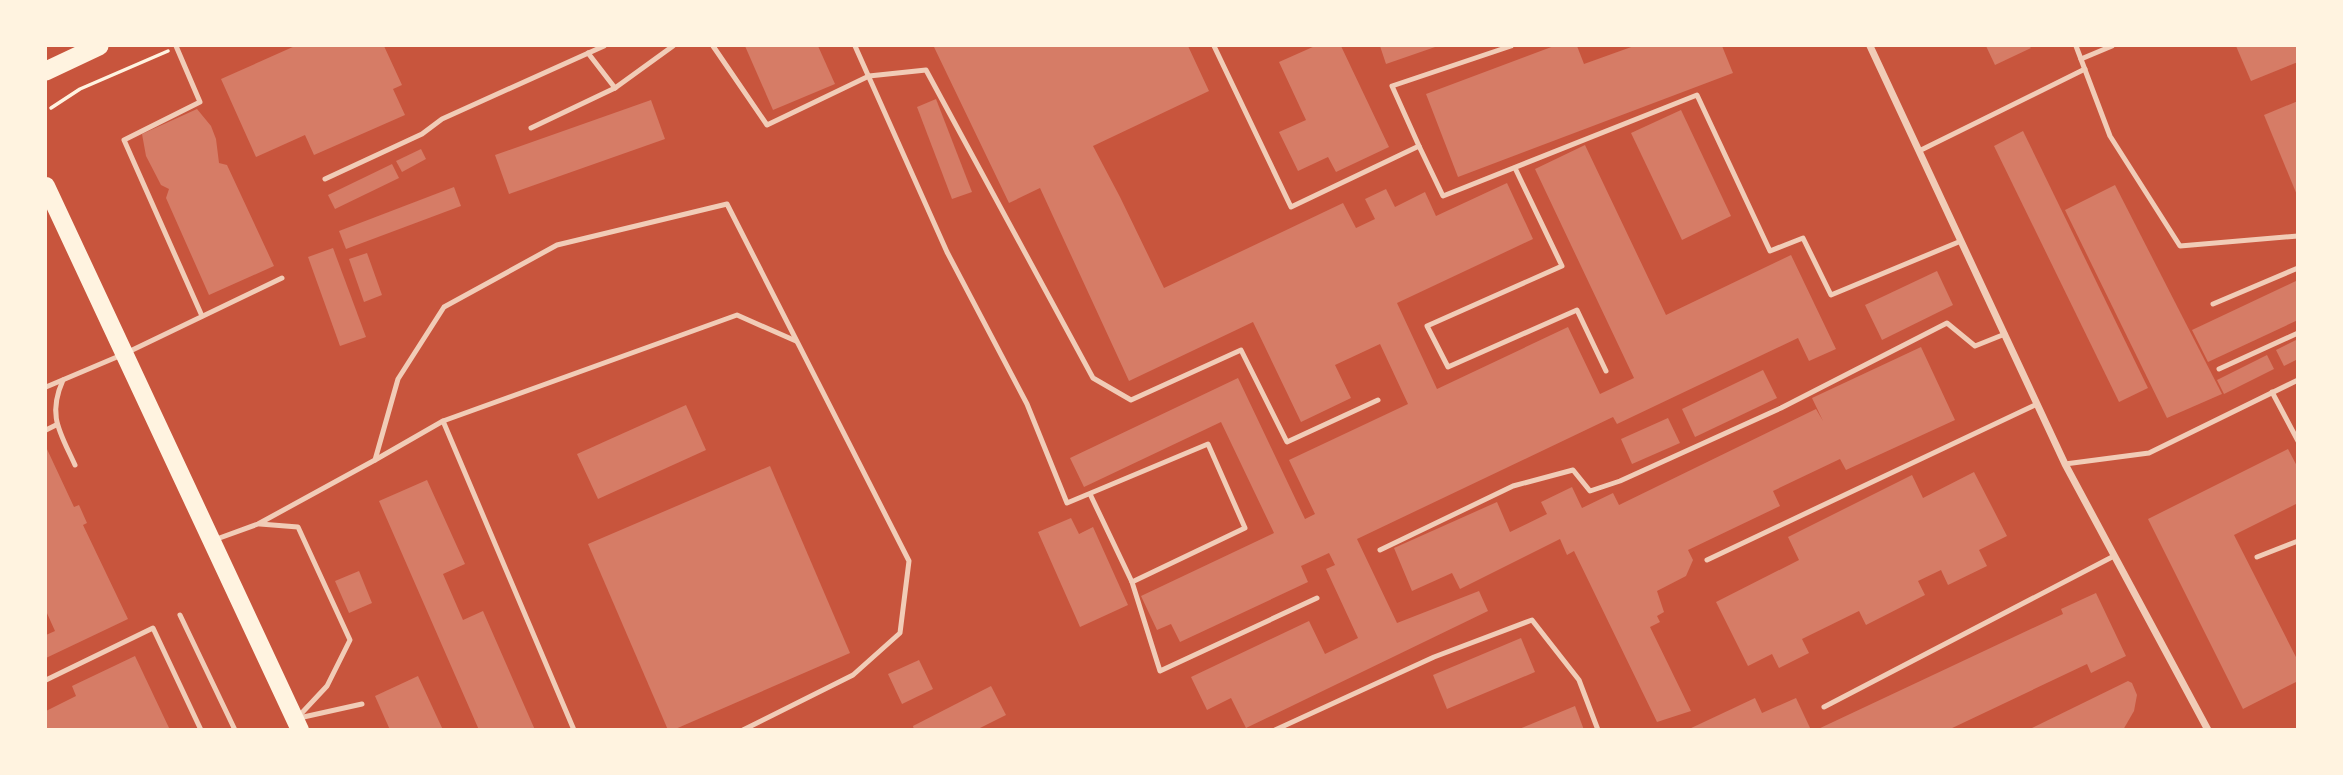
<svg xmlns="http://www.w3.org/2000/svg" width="2343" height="775" font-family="'Libre Baskerville',serif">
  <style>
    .building { fill: #d67c66 }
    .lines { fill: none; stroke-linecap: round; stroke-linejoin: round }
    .path { stroke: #fff3e0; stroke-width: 3.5 }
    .service { stroke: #f1ccb7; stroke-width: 5 }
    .minor { stroke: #f1ccb7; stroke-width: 7 }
    .primary { stroke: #fff3e0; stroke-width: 18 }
    .trunk { stroke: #fff3e0; stroke-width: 19 }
  </style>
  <rect width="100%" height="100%" fill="#c8553d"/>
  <g class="building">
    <path d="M295,46H384L402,85L393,89L405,115L314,155L305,135L256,157L221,79Z"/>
    <path d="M745,46H818L835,84L773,110Z"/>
    <path d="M937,46H1188L1209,91L1093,146L1120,197L1164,288L1343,203L1356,228L1375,219L1365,199L1386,189L1395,207L1425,192L1436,216L1507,183L1533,239L1397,303L1437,389L1568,327L1600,394L1634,378L1535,169L1585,145L1666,315L1791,255L1836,349L1809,361L1798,338L1617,424L1613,417L1357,539L1397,623L1479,591L1488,611L1246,728L1231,698L1207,710L1191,677L1309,621L1325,654L1358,638L1326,569L1335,565L1329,553L1301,566L1308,582L1180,642L1171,624L1157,630L1141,596L1274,533L1221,422L1084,487L1070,458L1238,378L1305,519L1315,514L1289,460L1408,404L1380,344L1335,365L1351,398L1301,422L1253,322L1129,381L1040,188L1009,203L934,47Z"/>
    <path d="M1315,46H1341L1389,147L1336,172L1328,157L1298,171L1279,132L1306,120L1279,62Z"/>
    <path d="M1380,46H1438L1386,64Z"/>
    <path d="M1554,46H1577L1584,64L1634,46H1722L1733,73L1458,177L1426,94Z"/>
    <path d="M1986,46H2029L2031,48L1995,65Z"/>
    <path d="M2236,46H2298V62L2251,81Z"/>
    <path d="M936,99L972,192L952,199L917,107Z"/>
    <path d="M651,100L665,139L509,194L495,155Z"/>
    <path d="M2298,101V195H2297L2264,115Z"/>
    <path d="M197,109L211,126L216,139L219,163L227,165L274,266L209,295L166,198L169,189L161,185L146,156L142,134Z"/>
    <path d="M1681,110L1731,216L1682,240L1631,133Z"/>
    <path d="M2023,131L2148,388L2119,402L1994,146Z"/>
    <path d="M421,149L426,159L402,172L396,161Z"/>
    <path d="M392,164L399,178L335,209L328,195Z"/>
    <path d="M2115,185L2222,394L2167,418L2065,210Z"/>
    <path d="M454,187L461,206L346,249L339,231Z"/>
    <path d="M333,248L366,337L340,346L308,257Z"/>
    <path d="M367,253L382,295L364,302L349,259Z"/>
    <path d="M1937,271L1953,305L1882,340L1865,305Z"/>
    <path d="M2298,280V320L2208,362L2192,330Z"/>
    <path d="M2298,339V359L2284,366L2276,350Z"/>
    <path d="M1921,347L1955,420L1846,470L1840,459L1773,491L1780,506L1688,550L1693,560L1686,576L1657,591L1664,612L1657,616L1660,622L1650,627L1691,711L1657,722L1574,551L1567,555L1560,539L1460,589L1452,573L1412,591L1394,548L1497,502L1510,532L1547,514L1541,502L1572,487L1582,508L1613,493L1619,505L1816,409L1823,421L1812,398Z"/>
    <path d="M2267,355L2274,369L2224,394L2217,380Z"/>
    <path d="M1763,370L1777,398L1695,437L1682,409Z"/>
    <path d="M686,405L706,450L598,499L577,454Z"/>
    <path d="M1668,418L1680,443L1632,464L1621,439Z"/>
    <path d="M46,447L74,507L79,505L87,523L83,525L128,619L46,658V635L55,631L46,611Z"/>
    <path d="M2288,449L2298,468V503L2234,535L2298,661V681L2243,709L2148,519Z"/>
    <path d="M770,466L850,653L673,730H668L588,544Z"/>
    <path d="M1974,472L2007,536L1979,550L1987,566L1948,585L1941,570L1918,581L1925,595L1866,625L1859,611L1802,639L1809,653L1779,668L1772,654L1748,666L1716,602L1799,560L1788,537L1912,475L1923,498Z"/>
    <path d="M427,480L465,564L443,574L463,620L483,611L535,730H479L379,501Z"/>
    <path d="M1071,518L1079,534L1093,527L1128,605L1080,627L1038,532Z"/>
    <path d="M359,571L372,603L349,613L335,581Z"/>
    <path d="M2096,593L2126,656L2091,673L2087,664L1948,730H1816L2063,614L2061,609Z"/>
    <path d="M1521,638L1535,672L1447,709L1433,675Z"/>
    <path d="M135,656L170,730H46V711L76,696L72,686Z"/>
    <path d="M919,660L933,689L902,704L888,674Z"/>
    <path d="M418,676L443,730H390L375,696Z"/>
    <path d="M2128,681L2132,683L2137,695L2134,711L2123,730H2028Z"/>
    <path d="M991,686L1006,715L976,730H914L913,726Z"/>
    <path d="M1755,698L1762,713L1796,698L1811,730H1687Z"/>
    <path d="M1575,706L1584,730H1519V729Z"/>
  </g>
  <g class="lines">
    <path class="path" d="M51,108L80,89L168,51"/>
    <g class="service">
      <path d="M176,46L200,102L124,140L202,316"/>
      <path d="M713,46L767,125L869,76L926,70L1093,378L1131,400L1241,350L1287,442L1378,400"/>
      <path d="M855,46L947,252L1027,404L1067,503L1208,444L1245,528L1132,582L1090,494"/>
      <path d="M1214,46L1291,207L1419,146L1443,196L1697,95L1770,251L1803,238L1831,295L1961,241"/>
      <path d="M2076,46L2110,136L2180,246L2298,236"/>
      <path d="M588,53L615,88L673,46"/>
      <path d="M2081,59L2112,46"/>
      <path d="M531,128L615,88"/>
      <path d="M1419,146L1392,86L1511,46"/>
      <path d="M1919,151L2085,69"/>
      <path d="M1515,168L1562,266L1427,326L1448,367L1577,310L1606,371"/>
      <path d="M325,179L422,134L442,119L604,46"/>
      <path d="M2213,304L2298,268"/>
      <path d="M2219,369L2298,333"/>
      <path d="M63,380C47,416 60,432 75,465"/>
      <path d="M46,387L124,354L282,278"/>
      <path d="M2272,392L2298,441"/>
      <path d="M443,421L737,315L796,341"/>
      <path d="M46,430L56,425"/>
      <path d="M375,460L443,421L574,730"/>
      <path d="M2065,464L2149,453L2298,380"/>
      <path d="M260,524L298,527L350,640L327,686L298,717"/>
      <path d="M214,540L258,524L375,460L398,379L444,307L557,245L727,204L909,561L900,633L853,675L743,730"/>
      <path d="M1380,550L1513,486L1573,470L1590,491L1620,481L1781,408L1947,323L1975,346L2005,334"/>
      <path d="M2257,557L2298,541"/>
      <path d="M1707,560L2037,404"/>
      <path d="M1132,582L1160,671L1317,598"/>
      <path d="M180,615L235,730"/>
      <path d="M46,680L153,628L201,730"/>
      <path d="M1824,707L2114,556"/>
      <path d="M299,718L362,704"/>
      <path d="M1275,730L1434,657L1532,620L1579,680L1598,730"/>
    </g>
    <path class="minor" d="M1870,46L2065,464L2208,730"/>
    <path class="primary" d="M46,186L300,730"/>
    <path class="trunk" d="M46,71L99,46"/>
  </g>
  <rect width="2343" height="775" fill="none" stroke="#fff3e0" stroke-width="94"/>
</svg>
